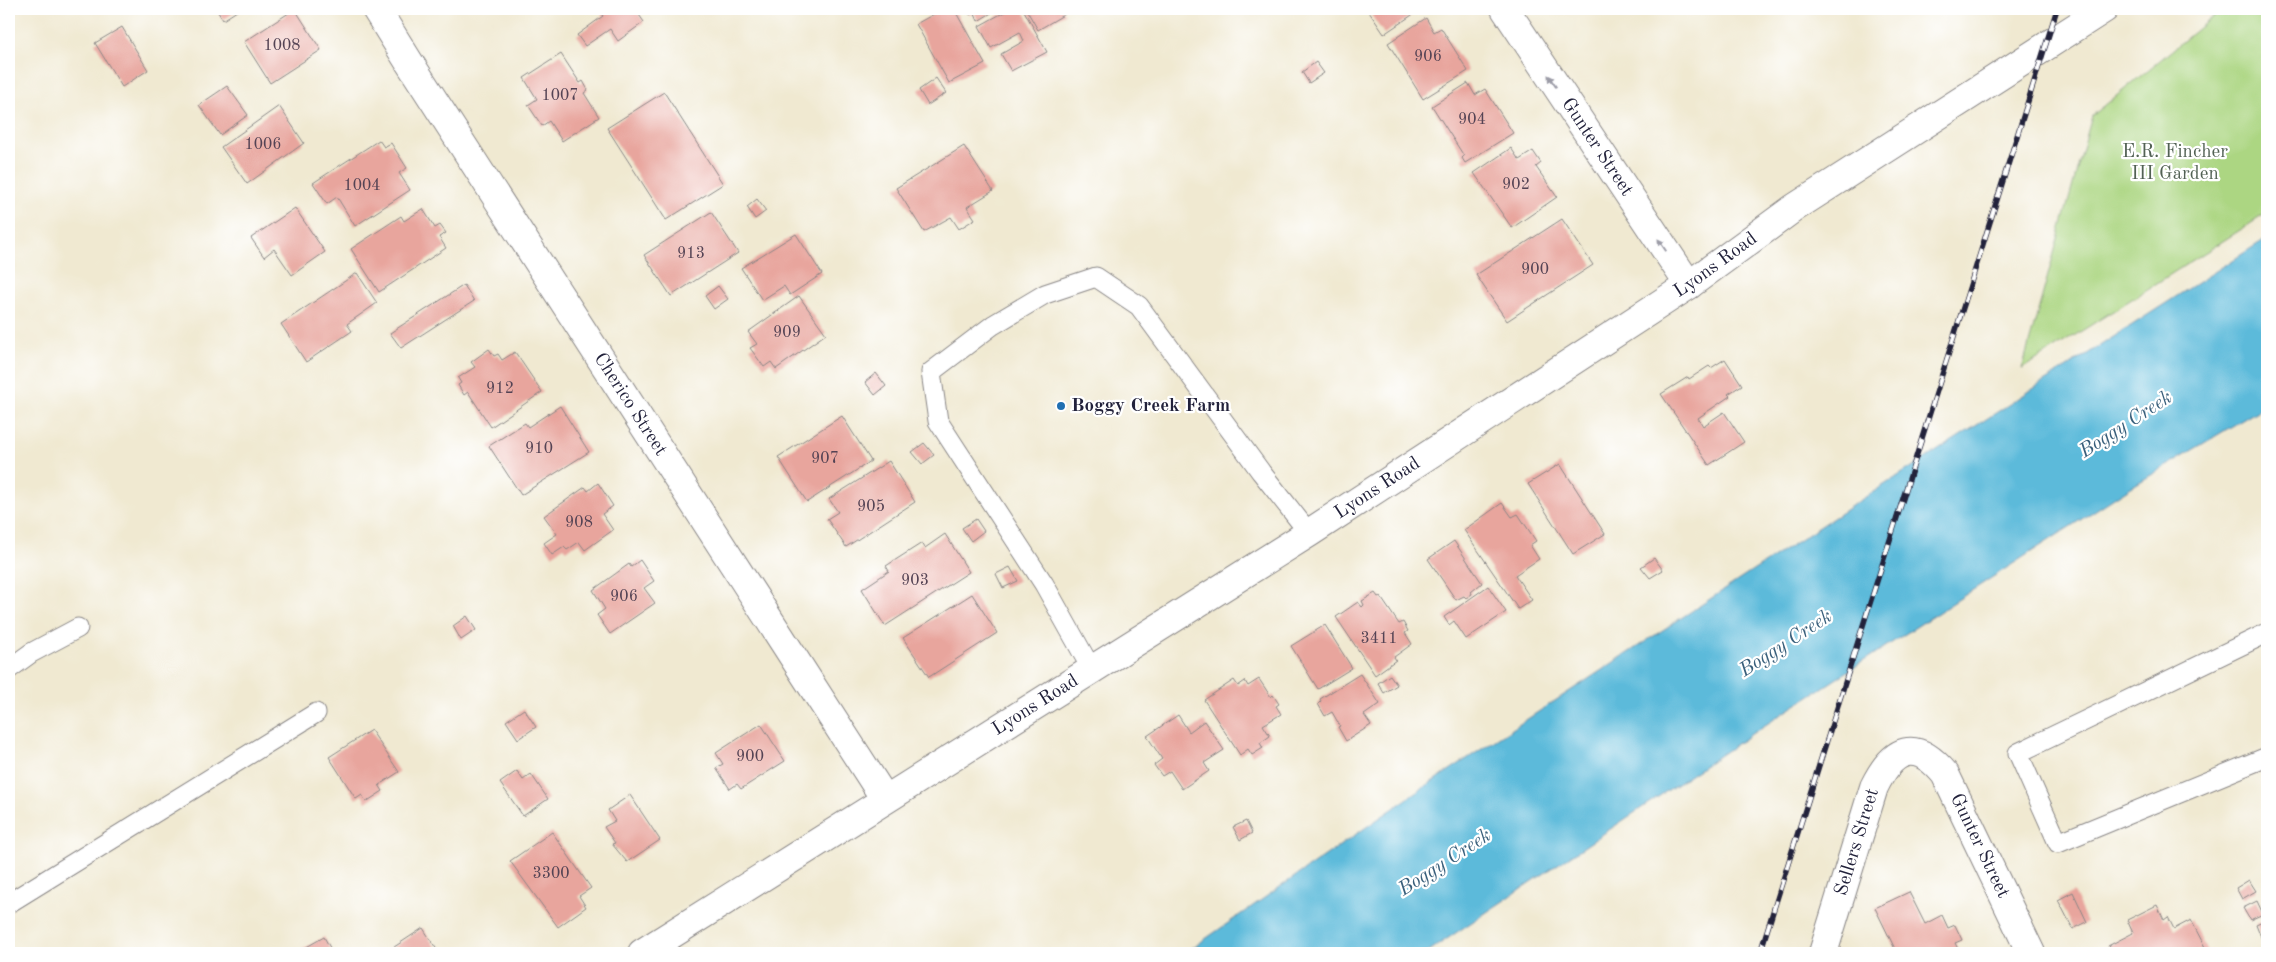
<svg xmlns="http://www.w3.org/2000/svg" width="2276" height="962" font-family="'Old Standard TT',serif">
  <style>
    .green { fill: #acd682; stroke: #677c5e }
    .water { fill: #5cbada; stroke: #3f6e8a }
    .building { fill: #e8a59d }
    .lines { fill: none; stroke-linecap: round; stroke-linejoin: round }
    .lane-casing { stroke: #898686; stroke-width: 21 }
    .street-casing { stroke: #898686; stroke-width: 30 }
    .secondary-casing { stroke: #898686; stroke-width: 30 }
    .lane { stroke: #fff; stroke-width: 19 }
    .street { stroke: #fff; stroke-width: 28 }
    .secondary { stroke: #fff; stroke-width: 28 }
    .rail-casing { stroke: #22223b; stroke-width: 5.5 }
    .rail { stroke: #fff; stroke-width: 4; stroke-dasharray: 11; stroke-linecap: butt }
    .oneway { fill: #9c9ca7 }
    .poi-dot { fill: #1f6fb2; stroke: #fff; stroke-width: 2 }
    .labels { text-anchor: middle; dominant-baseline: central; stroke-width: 4.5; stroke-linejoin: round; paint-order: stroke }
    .number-label { font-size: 16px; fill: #544354 }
    .street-label { font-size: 19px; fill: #22223b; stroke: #fff }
    .park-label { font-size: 19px; fill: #526154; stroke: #fff }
    .poi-label { font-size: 19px; font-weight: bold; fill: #22223b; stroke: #fff; text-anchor: start }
    .water-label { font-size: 20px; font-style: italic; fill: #395f7b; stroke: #fff }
  </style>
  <rect width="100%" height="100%" fill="#fff"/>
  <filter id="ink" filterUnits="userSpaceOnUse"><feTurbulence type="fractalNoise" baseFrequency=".02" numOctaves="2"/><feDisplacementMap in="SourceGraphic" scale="10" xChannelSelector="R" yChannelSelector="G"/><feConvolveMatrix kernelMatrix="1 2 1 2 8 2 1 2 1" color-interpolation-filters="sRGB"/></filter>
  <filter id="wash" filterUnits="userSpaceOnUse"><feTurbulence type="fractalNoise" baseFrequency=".0096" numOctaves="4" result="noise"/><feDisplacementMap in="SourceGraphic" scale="20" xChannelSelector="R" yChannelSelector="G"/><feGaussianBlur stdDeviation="1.12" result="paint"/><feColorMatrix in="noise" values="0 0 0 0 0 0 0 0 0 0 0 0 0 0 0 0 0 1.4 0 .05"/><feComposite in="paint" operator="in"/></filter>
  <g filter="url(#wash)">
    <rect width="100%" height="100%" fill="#f0e9d1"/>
    <path class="green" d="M2222,9H2267V213L2022,369L2092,116Z"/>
    <path class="water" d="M2267,238V405L2128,489L1753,733L1426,953H1185L1427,785L1853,505Z"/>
    <g id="blocks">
      <g class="building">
        <path d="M216,9H240L223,20Z"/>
        <path d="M295,9L321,50L270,83L244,42Z"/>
        <path d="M598,9H635L644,22L618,41L610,29L585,46L577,35L603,16Z"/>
        <path d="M943,9H954L985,64L949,83L916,24Z"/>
        <path d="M967,9H998L978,21L974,12L970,15Z"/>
        <path d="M1010,9H1023L1047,52L1011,71L1001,54L1024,41L1020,32L991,48L979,26Z"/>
        <path d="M1026,9H1062L1065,14L1038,30Z"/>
        <path d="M1367,9H1421L1384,34Z"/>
        <path d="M1426,18L1434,32L1441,28L1468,71L1423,99L1388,43Z"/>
        <path d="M122,27L148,70L122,87L95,43Z"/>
        <path d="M561,54L580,83L583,81L588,90L584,93L599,117L562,141L549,121L542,126L528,105L537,99L524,78Z"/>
        <path d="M1316,62L1324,73L1309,83L1302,72Z"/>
        <path d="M936,78L946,93L928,105L919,90Z"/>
        <path d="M1468,83L1475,95L1485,89L1513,133L1465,163L1462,158L1464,156L1432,106Z"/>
        <path d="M227,86L248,115L220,135L199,105Z"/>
        <path d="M664,92L723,184L666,220L607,128Z"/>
        <path d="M279,106L304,143L247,184L221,147Z"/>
        <path d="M379,140L384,147L391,143L407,168L399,173L410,190L355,226L337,197L327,204L313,183Z"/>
        <path d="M964,146L993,191L967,207L975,219L959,229L951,217L924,232L896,188Z"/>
        <path d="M1511,148L1519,160L1533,151L1541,163L1536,167L1557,197L1512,228L1474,173Z"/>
        <path d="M757,199L766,211L755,219L747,207Z"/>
        <path d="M295,208L325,252L292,275L274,249L264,257L251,238Z"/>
        <path d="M423,209L435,228L440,225L446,233L439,237L446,248L379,292L351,249L401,216L404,221Z"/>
        <path d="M711,212L738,253L671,296L644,255Z"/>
        <path d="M1562,219L1593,265L1507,321L1476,275Z"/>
        <path d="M9,224L13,228L9,240Z"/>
        <path d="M796,234L822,274L790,295L784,286L762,300L741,268Z"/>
        <path d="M357,273L377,303L347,324L352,331L306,362L281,324Z"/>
        <path d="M464,285L474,301L401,348L390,333Z"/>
        <path d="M718,286L728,299L714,309L705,296Z"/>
        <path d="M799,296L826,334L776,369L771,362L764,367L750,348L757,344L748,332Z"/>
        <path d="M489,349L494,356L498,354L502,360L515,352L542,392L491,427L468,392L464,395L458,385L461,383L458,378L475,367L471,362Z"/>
        <path d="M1725,359L1742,385L1728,394L1730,396L1698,418L1703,426L1724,412L1744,442L1709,465L1661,394L1688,377L1689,379L1709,366L1711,368Z"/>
        <path d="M876,373L886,386L875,395L865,382Z"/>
        <path d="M560,406L589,452L521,495L489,446L525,423L528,427Z"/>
        <path d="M842,416L871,461L807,502L778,457Z"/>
        <path d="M924,443L934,455L922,464L912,452Z"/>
        <path d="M889,461L915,502L846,547L827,519L838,512L829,499Z"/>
        <path d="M1560,464L1605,534L1573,554L1528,484Z"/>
        <path d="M598,483L613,506L602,514L613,530L585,550L579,542L567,550L564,547L552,555L544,543L557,534L544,516L585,487L588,491Z"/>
        <path d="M1502,503L1512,517L1518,514L1536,541L1530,545L1539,559L1515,575L1532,600L1518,609L1464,530Z"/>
        <path d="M976,519L984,531L971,541L962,528Z"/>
        <path d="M945,534L969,572L885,626L862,589L889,571L886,566L922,543L925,548Z"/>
        <path d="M1454,541L1482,583L1471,592L1472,594L1466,598L1464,596L1456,600L1428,559Z"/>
        <path d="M1654,558L1663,570L1650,578L1641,567Z"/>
        <path d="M640,560L654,581L644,588L655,603L610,634L597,615L605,609L593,590L629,564L631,567Z"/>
        <path d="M1010,567L1018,581L1003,588L996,574Z"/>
        <path d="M1488,586L1506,612L1466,639L1454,621L1449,625L1444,617Z"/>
        <path d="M1375,593L1378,597L1380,596L1399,624L1403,622L1408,631L1405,633L1412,644L1394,657L1396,660L1375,675L1336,617L1358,602L1362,607L1364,605L1362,601Z"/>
        <path d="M972,594L997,633L929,677L903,638Z"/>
        <path d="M467,616L476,630L461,640L453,626Z"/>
        <path d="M1325,625L1352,668L1318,689L1291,646Z"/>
        <path d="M1360,674L1380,704L1364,715L1371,725L1346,741L1338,727L1340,726L1332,712L1325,716L1318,704L1321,701L1320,699Z"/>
        <path d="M1390,675L1397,685L1384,693L1378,683Z"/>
        <path d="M1259,679L1271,697L1273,695L1279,704L1276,706L1281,714L1263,725L1270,736L1260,743L1263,748L1252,755L1248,749L1240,755L1204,700L1234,680L1238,686L1245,681L1248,686Z"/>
        <path d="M524,709L536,727L518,739L506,721Z"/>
        <path d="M1178,715L1189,732L1204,721L1224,750L1204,763L1209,771L1182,789L1170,771L1162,776L1154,765L1162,759L1147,736Z"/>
        <path d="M761,724L785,761L741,789L737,784L730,789L716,768L723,764L716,753Z"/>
        <path d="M371,730L399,772L379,785L383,791L366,802L362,795L356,799L329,757Z"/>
        <path d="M517,771L523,780L531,774L548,799L523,816L500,783Z"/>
        <path d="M630,795L660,840L627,862L612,844L615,843L604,827L615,821L608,810Z"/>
        <path d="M1246,821L1252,833L1240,840L1233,827Z"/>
        <path d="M552,832L591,888L579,896L586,907L558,927L510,861Z"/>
        <path d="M2249,880L2256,891L2242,899L2236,888Z"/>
        <path d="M1909,892L1925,924L1942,915L1948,928L1955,925L1962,940L1955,943L1960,953H1897L1875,908Z"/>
        <path d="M2073,892L2087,922L2073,929L2058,900Z"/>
        <path d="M2257,901L2263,914L2250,920L2243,908Z"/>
        <path d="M2157,905L2164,920L2168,917L2174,929L2191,920L2208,953H2112L2108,946L2133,933L2127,920Z"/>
        <path d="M2267,919V946L2265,947L2256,924Z"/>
        <path d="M423,928L439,953H385Z"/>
        <path d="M324,937L333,953H296Z"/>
      </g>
    </g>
  </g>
  <g filter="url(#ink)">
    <use href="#blocks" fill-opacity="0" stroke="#898686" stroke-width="1"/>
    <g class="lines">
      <g class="lane-casing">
        <g id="lane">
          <path d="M2267,633L2018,753L2058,843L2267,757"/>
          <path d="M9,669L31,653L78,628"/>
          <path d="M1092,670L1044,584L938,421L931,372L993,325L1045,294L1096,277L1139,306L1261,472L1309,533"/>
          <path d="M9,903L316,713"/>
        </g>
      </g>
      <g class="street-casing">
        <g id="street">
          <path id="s1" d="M376,9L409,62L885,799"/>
          <path id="s2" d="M1505,9L1689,285"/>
          <path id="s3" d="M1823,953L1874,787C1893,748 1915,738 1945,774L2031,953"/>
        </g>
      </g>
      <g class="secondary-casing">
        <g id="secondary">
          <path id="s4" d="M642,953L1309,533L1689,285L1794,208L2104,9"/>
        </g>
      </g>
      <use href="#lane" class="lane"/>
      <use href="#street" class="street"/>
      <use href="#secondary" class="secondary"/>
      <g class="rail-casing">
        <path id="rail" d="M1760,953L2057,9"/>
      </g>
      <use href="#rail" class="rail"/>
    </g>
    <defs><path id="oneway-solid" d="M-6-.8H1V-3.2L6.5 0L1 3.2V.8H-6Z" transform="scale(1.25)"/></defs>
    <g class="oneway">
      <use href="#oneway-solid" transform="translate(1552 81) rotate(-124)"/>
      <use href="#oneway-solid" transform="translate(1662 245) rotate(-124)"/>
    </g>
  </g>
  <circle class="poi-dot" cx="1061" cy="406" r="5"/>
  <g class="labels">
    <g class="number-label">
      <text x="282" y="46">1008</text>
      <text x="1428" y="57">906</text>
      <text x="560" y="96">1007</text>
      <text x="1472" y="120">904</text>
      <text x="263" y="145">1006</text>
      <text x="1516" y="185">902</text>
      <text x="362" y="186">1004</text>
      <text x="691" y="254">913</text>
      <text x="1535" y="270">900</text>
      <text x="787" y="333">909</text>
      <text x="500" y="389">912</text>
      <text x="539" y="449">910</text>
      <text x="825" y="459">907</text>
      <text x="871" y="507">905</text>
      <text x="579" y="523">908</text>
      <text x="915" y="581">903</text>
      <text x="624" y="597">906</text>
      <text x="1379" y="639">3411</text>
      <text x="750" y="757">900</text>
      <text x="551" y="874">3300</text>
    </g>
    <g class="street-label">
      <text stroke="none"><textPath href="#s2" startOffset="166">Gunter Street</textPath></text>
      <text stroke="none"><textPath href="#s4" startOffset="1275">Lyons Road</textPath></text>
      <text stroke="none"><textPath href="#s1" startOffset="470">Cherico Street</textPath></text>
      <text stroke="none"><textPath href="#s4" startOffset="870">Lyons Road</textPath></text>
      <text stroke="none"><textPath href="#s4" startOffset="465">Lyons Road</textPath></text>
      <text stroke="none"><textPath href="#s3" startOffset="116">Sellers Street</textPath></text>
      <text stroke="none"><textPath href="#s3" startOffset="349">Gunter Street</textPath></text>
    </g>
    <g class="park-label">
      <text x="2175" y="152">E.R. Fincher<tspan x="2175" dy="22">III Garden</tspan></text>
    </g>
    <g class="poi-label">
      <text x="1071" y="406">Boggy Creek Farm</text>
    </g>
    <g class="water-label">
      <text transform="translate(2126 425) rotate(-33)">Boggy Creek</text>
      <text transform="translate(1786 644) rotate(-33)">Boggy Creek</text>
      <text transform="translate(1445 863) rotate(-33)">Boggy Creek</text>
    </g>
  </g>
  <rect width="2276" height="962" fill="none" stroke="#fff" stroke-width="30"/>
</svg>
